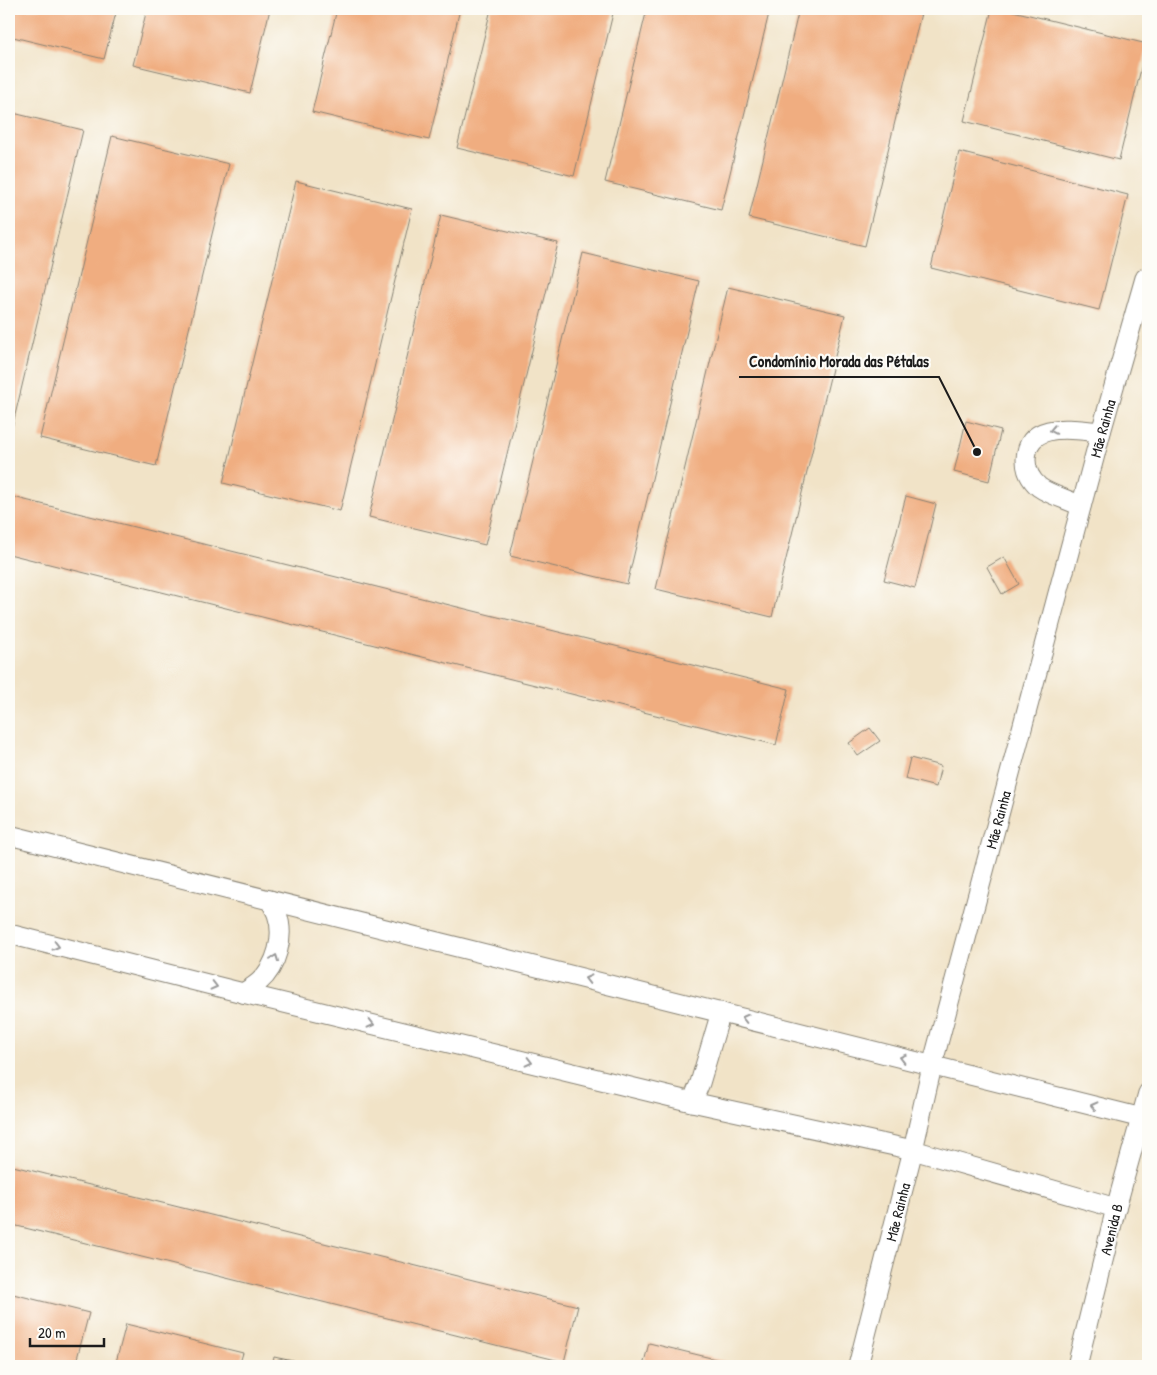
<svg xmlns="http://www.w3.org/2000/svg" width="1157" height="1375" font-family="'Patrick Hand',sans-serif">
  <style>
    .building { fill: #f0ad80 }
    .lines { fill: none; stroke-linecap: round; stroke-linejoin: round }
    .minor-casing { stroke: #868072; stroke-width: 21 }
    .minor { stroke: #fff; stroke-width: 19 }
    .oneway { stroke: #999 }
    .labels { text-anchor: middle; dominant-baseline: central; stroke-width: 4.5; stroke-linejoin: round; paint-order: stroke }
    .street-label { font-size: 15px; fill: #1c1c1c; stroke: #fdfcf7 }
    .leader { fill: none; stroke: #1c1c1c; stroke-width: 2 }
    .callout-dot { fill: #1c1c1c; stroke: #fdfcf7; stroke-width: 2 }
    .callout-label { font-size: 16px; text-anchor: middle; font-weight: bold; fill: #1c1c1c; stroke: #fdfcf7; stroke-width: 4.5; stroke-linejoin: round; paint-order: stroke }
  </style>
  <rect width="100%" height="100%" fill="#fdfcf7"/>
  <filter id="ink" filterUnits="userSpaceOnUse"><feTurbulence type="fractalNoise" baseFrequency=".02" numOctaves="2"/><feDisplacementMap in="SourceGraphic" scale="10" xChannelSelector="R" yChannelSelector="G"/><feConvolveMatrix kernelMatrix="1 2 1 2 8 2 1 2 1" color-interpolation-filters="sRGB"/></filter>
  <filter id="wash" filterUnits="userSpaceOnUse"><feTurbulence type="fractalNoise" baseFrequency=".0096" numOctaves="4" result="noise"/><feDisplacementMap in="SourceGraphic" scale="20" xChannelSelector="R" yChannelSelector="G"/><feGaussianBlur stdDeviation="1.12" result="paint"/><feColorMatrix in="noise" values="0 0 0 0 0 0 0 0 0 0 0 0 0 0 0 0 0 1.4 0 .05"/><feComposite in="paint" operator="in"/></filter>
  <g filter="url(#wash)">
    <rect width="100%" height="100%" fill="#f1e3c7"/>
    <g id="blocks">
      <g class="building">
        <path d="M9,9H117L104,59L9,36Z"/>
        <path d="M147,9H270L250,93L133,65Z"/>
        <path d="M337,9H460L429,140L312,112Z"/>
        <path d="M491,9H614L574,176L457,148Z"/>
        <path d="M647,9H770L721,210L605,182Z"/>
        <path d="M799,9H922L865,246L749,218Z"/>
        <path d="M992,9H1005L1147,44L1119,160L964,121Z"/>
        <path d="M9,112L83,130L11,432H9Z"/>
        <path d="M112,136L229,164L156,466L40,438Z"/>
        <path d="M959,152L1128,195L1099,310L931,268Z"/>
        <path d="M296,181L412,209L340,511L223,483Z"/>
        <path d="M441,215L558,243L485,545L369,517Z"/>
        <path d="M583,253L699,281L627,584L510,556Z"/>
        <path d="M728,287L845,315L772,617L656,589Z"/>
        <path d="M966,421L1001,430L989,481L954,472Z"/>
        <path d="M9,496L789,689L776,745L9,554Z"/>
        <path d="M906,496L936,504L915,588L884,580Z"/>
        <path d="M1004,557L1019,584L1002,594L987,567Z"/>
        <path d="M870,728L880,741L858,756L849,743Z"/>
        <path d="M910,758L941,766L936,787L905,779Z"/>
        <path d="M9,1165L578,1306L564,1362L9,1224Z"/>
        <path d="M9,1293L89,1313L75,1366H9Z"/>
        <path d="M126,1324L243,1353L239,1366H115Z"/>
        <path d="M649,1343L744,1366H643Z"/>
        <path d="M274,1357L312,1365V1366H272Z"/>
      </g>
    </g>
  </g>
  <g filter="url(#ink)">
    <use href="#blocks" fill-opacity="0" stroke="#868072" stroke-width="1"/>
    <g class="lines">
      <g class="minor-casing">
        <g id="minor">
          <path d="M1081,506C1069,500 1050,495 1039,487C1031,480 1026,470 1026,460C1027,419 1075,430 1101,432"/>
          <path d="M9,835L1142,1118"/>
          <path d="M9,934L243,993L692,1102L913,1150L1116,1208"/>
          <path d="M243,993C248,990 255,986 259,982C277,966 285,936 277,914C275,909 272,904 270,900"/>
          <path d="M692,1102L700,1083L721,1012"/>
          <path id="s1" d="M858,1366L913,1150L932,1066L1101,432L1145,278L1148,279"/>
          <path id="s2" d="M1077,1366L1116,1208L1148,1093"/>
        </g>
      </g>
      <use href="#minor" class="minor"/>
    </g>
    <defs><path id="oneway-chevron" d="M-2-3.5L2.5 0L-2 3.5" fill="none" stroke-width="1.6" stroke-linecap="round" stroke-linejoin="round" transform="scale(1.25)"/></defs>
    <g class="oneway">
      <use href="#oneway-chevron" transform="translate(1053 430) rotate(169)"/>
      <use href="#oneway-chevron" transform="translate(56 946) rotate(14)"/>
      <use href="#oneway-chevron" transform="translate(275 958) rotate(-69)"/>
      <use href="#oneway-chevron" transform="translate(588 979) rotate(-166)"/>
      <use href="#oneway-chevron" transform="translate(214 986) rotate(14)"/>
      <use href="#oneway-chevron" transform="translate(745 1018) rotate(-166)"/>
      <use href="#oneway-chevron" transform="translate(371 1024) rotate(14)"/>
      <use href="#oneway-chevron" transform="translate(903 1058) rotate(-166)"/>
      <use href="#oneway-chevron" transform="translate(529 1062) rotate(14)"/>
      <use href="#oneway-chevron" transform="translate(1094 1106) rotate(-166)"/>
    </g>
  </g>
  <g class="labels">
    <g class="street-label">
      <text stroke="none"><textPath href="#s1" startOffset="969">Mãe Rainha</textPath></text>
      <text stroke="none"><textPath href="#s1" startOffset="564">Mãe Rainha</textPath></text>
      <text stroke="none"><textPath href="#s1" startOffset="159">Mãe Rainha</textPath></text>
      <text stroke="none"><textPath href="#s2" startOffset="141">Avenida B</textPath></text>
    </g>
  </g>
  <path class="leader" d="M977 452L939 377H739"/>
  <circle class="callout-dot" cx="977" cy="452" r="5"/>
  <g class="callout-label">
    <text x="839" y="367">Condomínio Morada das Pétalas</text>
  </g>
  <rect width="1157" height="1375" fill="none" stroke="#fdfcf7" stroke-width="30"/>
  <path d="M30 1338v8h74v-8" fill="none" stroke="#1c1c1c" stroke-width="2.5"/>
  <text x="38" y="1338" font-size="15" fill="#1c1c1c" stroke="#fdfcf7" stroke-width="4" paint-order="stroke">20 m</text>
</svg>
